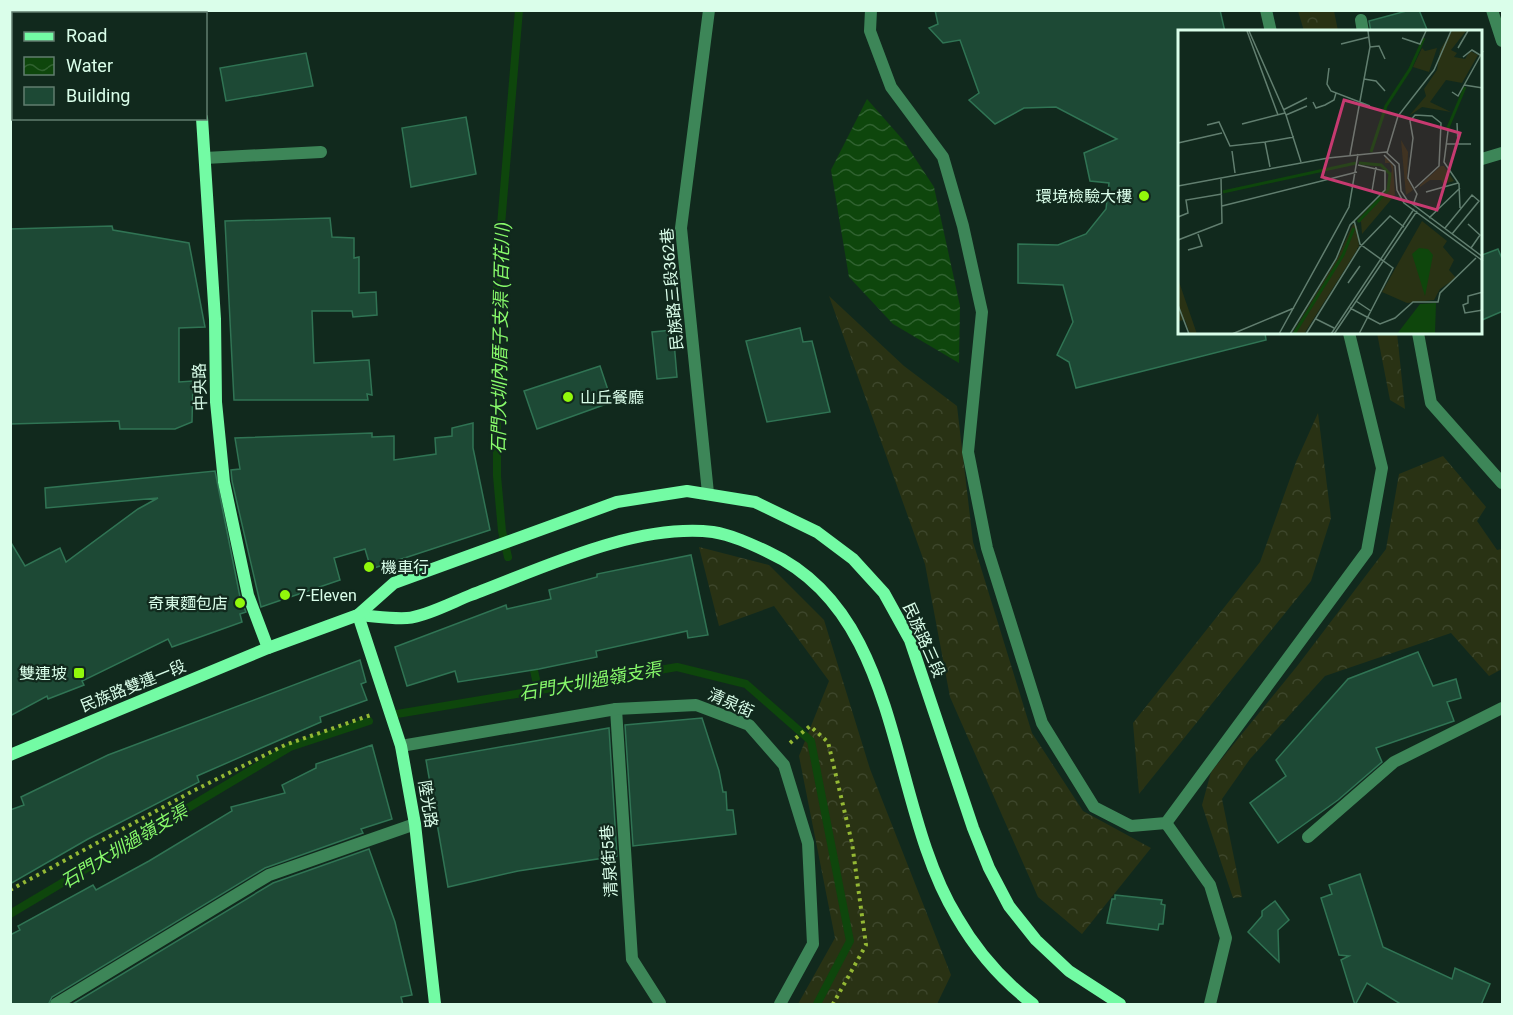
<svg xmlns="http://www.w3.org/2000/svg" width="1513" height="1015" font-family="Roboto,'Noto Sans TC',sans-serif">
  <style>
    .forest { fill: url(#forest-crowns) }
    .water { fill: url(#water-waves) }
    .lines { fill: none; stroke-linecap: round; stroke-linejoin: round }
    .stream { stroke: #0e460c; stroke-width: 8 }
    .building { fill: #1d4935; stroke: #307454; stroke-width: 1.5 }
    .path { stroke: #94b834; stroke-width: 4; stroke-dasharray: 3 4.5; stroke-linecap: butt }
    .lane { stroke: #3d8658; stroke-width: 12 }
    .street { stroke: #3d8658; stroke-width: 12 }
    .secondary { stroke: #73fba4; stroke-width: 12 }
    .poi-dot { fill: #92f80b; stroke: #11291d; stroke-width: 2 }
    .labels { text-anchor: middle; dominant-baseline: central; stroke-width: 4.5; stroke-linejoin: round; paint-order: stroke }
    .poi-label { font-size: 16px; fill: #dafeea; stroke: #11291d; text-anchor: end }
    .street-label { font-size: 16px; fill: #dafeea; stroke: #11291d }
    .water-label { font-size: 18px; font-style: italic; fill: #88fb6b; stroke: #11291d }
    .inset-river { fill: none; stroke: #0e460c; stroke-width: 3 }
    .inset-road { fill: none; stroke: #617e6f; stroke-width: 1.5 }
    .view { fill: #c63a70; fill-opacity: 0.15; stroke: #c63a70; stroke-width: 3 }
    .inset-edge { fill: none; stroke: #dafeea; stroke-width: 3 }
  </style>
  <defs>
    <pattern id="forest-crowns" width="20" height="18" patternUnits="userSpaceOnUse" patternTransform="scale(1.5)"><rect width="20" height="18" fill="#293214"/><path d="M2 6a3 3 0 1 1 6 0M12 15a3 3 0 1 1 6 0" fill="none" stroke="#3d462b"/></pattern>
    <pattern id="water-waves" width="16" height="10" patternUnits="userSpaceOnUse" patternTransform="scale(1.5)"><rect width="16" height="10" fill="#0e460c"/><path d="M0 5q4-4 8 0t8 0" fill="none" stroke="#306230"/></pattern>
  </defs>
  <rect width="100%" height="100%" fill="#11291d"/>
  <g class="forest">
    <path d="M1298,11H1334L1338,31H1304Z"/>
    <path d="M829,296L904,366L957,406L973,542L1032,733L1083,811L1151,848L1082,934L1038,897L950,697L925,564Z"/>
    <path d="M1377,333H1397L1405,409L1390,400Z"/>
    <path d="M1318,413L1331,518L1311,581L1139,794L1133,723L1260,562L1296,462Z"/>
    <path d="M1443,456L1486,507L1477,521L1497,550L1502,549V669L1489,676L1451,633L1325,676L1250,759L1222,799L1242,897L1233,898L1202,805L1211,772L1298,665L1386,549L1399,474Z"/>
    <path d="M699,547L769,565L824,620L870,769L951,975L937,1004H798L835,938L799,756L829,681L774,606L719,626Z"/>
  </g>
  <path class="water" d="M867,99L903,140L934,187L960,306L959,363L893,324L849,277L831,170Z"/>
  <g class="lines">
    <g class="stream">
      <path d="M508,557L502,531L497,476V273L519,10"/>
      <path d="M532,661L538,689"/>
      <path d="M397,714L677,667L746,684L811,741L850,941L817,1004"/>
      <path d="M10,914L290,747L369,721"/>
    </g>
  </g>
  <g class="building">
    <path d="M935,10H1220L1225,32H1180V333H1265L1266,340L1076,388L1069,362L1057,355L1073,322L1063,285L1018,283V244L1058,245L1086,234L1106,209L1109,183L1090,181L1084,153L1117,139L1056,107L1024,108L995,124L969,100L979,93L960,40L943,43L929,28L938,24Z"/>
    <path d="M1410,10H1419L1428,32H1371L1369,21Z"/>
    <path d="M306,53L313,86L226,101L220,68Z"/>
    <path d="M466,117L476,174L411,187L402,128Z"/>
    <path d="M330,218L332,237L354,238V258L359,257V293L376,292L377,315L353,317L352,311H312L314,363L369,360L372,395L367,394L368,400H234L225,221Z"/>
    <path d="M112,226L113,230L189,243L205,327L179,328V382L193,381L192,422L175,429H120L119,421L10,424V229Z"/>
    <path d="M1498,249L1503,261V311L1482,320V255Z"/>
    <path d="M800,328L803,342L812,341L830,412L767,422L746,341Z"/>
    <path d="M673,330L677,377L657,379L652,332Z"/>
    <path d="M600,366L612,402L537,429L524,391Z"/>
    <path d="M473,423V448L490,530L371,569L365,549L334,558L340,580L261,607L232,481L231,470L240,469L235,438L372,433V437L394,436V460L436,454L435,438L452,436V428Z"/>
    <path d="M215,471L240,597L246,612L240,614L242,622L172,647L168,639L82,681L84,685L48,699L47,696L10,716V541L25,566L60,548L66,562L138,509L158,498L46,508L45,488Z"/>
    <path d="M691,555L708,635L688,638L687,631L596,651L597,657L539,669L458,682L455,671L407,686L395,647L506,605L507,609L551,599L549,590L597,577V574Z"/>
    <path d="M1418,652L1433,686L1456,679L1461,698L1447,702L1454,721L1376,748L1382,762L1338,800L1278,843L1250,803L1286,776L1276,760L1348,679Z"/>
    <path d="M360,660L366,682L361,684L367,700L320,717L321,722L197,776L199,782L88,839L10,884V810L24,805L21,797L108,755Z"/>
    <path d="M702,718L719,771L723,792H726L727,810H733L736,834L633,846L625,725Z"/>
    <path d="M609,728L617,856L518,871L448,887L426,760Z"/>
    <path d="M372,745L392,819L361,829L363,833L265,868L52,997L48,1005H10V935L20,930L18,926L93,885L96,890L149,861L232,811L231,807L285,793L282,785L316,768V764Z"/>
    <path d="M369,849L395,922L412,995L401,997L403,1005H71L273,883Z"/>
    <path d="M1360,874L1383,947L1452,979L1455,968L1490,984L1481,1005H1402L1367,983L1355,1005L1341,960L1349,956L1339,955L1321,898L1332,894L1329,885Z"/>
    <path d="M1115,895L1162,900L1161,904L1165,905L1163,924H1159L1158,930L1107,923L1112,899H1115Z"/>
    <path d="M1275,901L1289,920L1278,930L1279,962L1248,932L1262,916V911Z"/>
  </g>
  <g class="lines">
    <g class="path">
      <path d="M790,743L810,726L828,742L852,843L866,945L833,1004"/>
      <path d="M10,890L191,792L285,745L371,715"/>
    </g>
    <g class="lane">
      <path d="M871,10L870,31L891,87L943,157L963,226L982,312L968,452L987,548L1042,723L1094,807L1131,826L1166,823L1367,551L1382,468L1349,333"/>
      <path d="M1266,10L1271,32"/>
      <path d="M1492,10L1502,41"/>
      <path d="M1361,20L1363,32"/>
      <path d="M205,158L321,152"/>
      <path d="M1482,159L1502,153"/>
      <path d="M1418,333L1431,403L1502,483"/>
      <path d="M708,493L681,228L709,10"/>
      <path d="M616,709L632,959L660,1003"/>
      <path d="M1166,823L1210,885L1226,938L1210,1004"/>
      <path d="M1308,837L1394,762L1502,708"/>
      <path d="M56,1004L269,875L415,824"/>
    </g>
    <path class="street" d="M401,746L616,709L696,705L749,725L784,765L808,843L813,944L780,1004"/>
    <g class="secondary">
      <path d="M193,10L194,14"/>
      <path d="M202,118L215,319L216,402L224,482L248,595L268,648"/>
      <path d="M358,615C374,616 391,619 407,618C424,617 453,602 471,595C543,568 635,523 713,532C732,535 751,544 768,552C905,615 887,803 957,917C976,950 1003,981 1033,1004"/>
      <path d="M358,615L401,746L415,824L435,1004"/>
      <path d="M10,755L268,648L358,615L394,583L617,502L687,491L755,502L817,532L853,559L884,593L910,640L973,828L989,868L1009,906L1036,940L1069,971L1120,1004"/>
    </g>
  </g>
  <g class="poi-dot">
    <circle cx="1144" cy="196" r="6"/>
    <circle cx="568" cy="397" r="6"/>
    <circle cx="369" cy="567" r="6"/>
    <circle cx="285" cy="595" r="6"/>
    <circle cx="240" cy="603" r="6"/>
    <rect x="73" y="667" width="12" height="12" rx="3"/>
  </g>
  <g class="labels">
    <g class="poi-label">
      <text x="1132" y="196">環境檢驗大樓</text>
      <text x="580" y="397" text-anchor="start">山丘餐廳</text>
      <text x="381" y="567" text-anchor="start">機車行</text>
      <text x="297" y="595" text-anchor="start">7-Eleven</text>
      <text x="228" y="603">奇東麵包店</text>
      <text x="67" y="673">雙連坡</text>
    </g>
    <g class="street-label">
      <text transform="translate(672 289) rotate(-95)">民族路三段362巷</text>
      <text transform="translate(200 387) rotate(-92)">中央路</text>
      <text transform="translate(924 640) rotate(66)">民族路三段</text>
      <text transform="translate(133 686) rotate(-22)">民族路雙連一段</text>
      <text transform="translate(731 703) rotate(24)">清泉街</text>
      <text transform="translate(428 804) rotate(81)">陸光路</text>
      <text transform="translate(609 861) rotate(-94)">清泉街5巷</text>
    </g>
    <g class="water-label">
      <text transform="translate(500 338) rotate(-89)">石門大圳內厝子支渠 (百花川)</text>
      <text transform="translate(590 681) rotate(-10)">石門大圳過嶺支渠</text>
      <text transform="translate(124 846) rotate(-31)">石門大圳過嶺支渠</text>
    </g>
  </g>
  <g transform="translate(1178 30)">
    <rect width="304" height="304" fill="#11291d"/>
    <path d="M244,191L269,211L265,217L276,230L271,240L278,248L262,259L256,270L229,273L204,262Z" fill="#293214"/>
    <path d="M274,1H288L273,20L279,23L276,27L287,29L292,21L300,25L284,53L268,50L252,72L273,82L244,77L231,86L248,66L246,59L259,40L262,20ZM244,18L247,21L259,18L251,42L235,37ZM223,110L230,122L229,148L235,160L228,165ZM207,127L215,135L217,165L184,204L183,192L179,190L209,159L214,140L212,133H207ZM263,136H266L276,151L265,154L263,150H252L242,157L241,165L242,155ZM175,194L179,196L181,217L173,222L124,304H114L159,229Z" fill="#293214"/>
    <path d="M180,198L179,220L126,304H117ZM0,249L19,304H12L7,290L0,291Z" fill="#293214"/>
    <path d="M241,218L250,219L255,225L247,266L234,224ZM258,273L257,303L219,304L242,274Z" fill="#0e460c"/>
    <path class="inset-river" d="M269,100L287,57M193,122L208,76L232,39L246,8M45,162L178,133M180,192L210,160L212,144L203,135L181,133M116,304L165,225L176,198"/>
    <path class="inset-road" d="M69,1L100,85M71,1L108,85L123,132M224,8L242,14L248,1M163,14L191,7M192,17L201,16L207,29M280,18L290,1M285,27L294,20L302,25M151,38L149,54L153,61L192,76M186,49L198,51L207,61M286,55L305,58M274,62L280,66L305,21M135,72L138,78L147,75L156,70L158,63M105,80L129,68M108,85L129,76M279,93L280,114M64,94L107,83M29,95L41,92L52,116L87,112L92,137M270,101L266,132L281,154L282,178M87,112L116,107M0,113L44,103M268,114H293M54,121L57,143M209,123L220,86L256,40L273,1M172,125L192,17L190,1M206,125L217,136L219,160L226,173L305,231M0,156L150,128L208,122L221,134L223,161L229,170L305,227M194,161L198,137M248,162L280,153M235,175L239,164L230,148L235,108L232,91L237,85L254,86L263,93L261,136L237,158M44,176L179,142M0,187L10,183L8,170L44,164M251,188L282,158M176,190L182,214L215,238L181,304M290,194L302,205L293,218M267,198L294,165L301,171L274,204M0,210L44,193L43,148M10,220L24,216L20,204M170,253L182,236M305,262L290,266V273L285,275L287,283L305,280M178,271L193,281M0,275L11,304M172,278L202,294L217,288L235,272H260L262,263L298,228M138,289L156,298M54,304L116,278M101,304L171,177L180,124M112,304L158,229L172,195L207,160V141L180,135M128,304L182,217L212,186L226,197M153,304L236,179M156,304L239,181"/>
    <path class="view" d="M166,70L282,103L259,180L144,147Z"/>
    <rect width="304" height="304" class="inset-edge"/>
  </g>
  <rect width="1513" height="1015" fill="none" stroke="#dafeea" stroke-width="24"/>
  <rect x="12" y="12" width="195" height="108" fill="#11291d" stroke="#617e6f" stroke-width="1.5"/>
  <rect x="24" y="32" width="30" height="9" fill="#73fba4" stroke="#617e6f" stroke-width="1.5"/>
  <text x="66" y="42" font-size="18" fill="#dafeea">Road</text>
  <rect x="24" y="57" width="30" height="18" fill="url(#water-waves)" stroke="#617e6f" stroke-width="1.5"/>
  <text x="66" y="72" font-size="18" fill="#dafeea">Water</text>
  <rect x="24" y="87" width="30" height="18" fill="#1d4935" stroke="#617e6f" stroke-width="1.5"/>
  <text x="66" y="102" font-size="18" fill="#dafeea">Building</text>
</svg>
